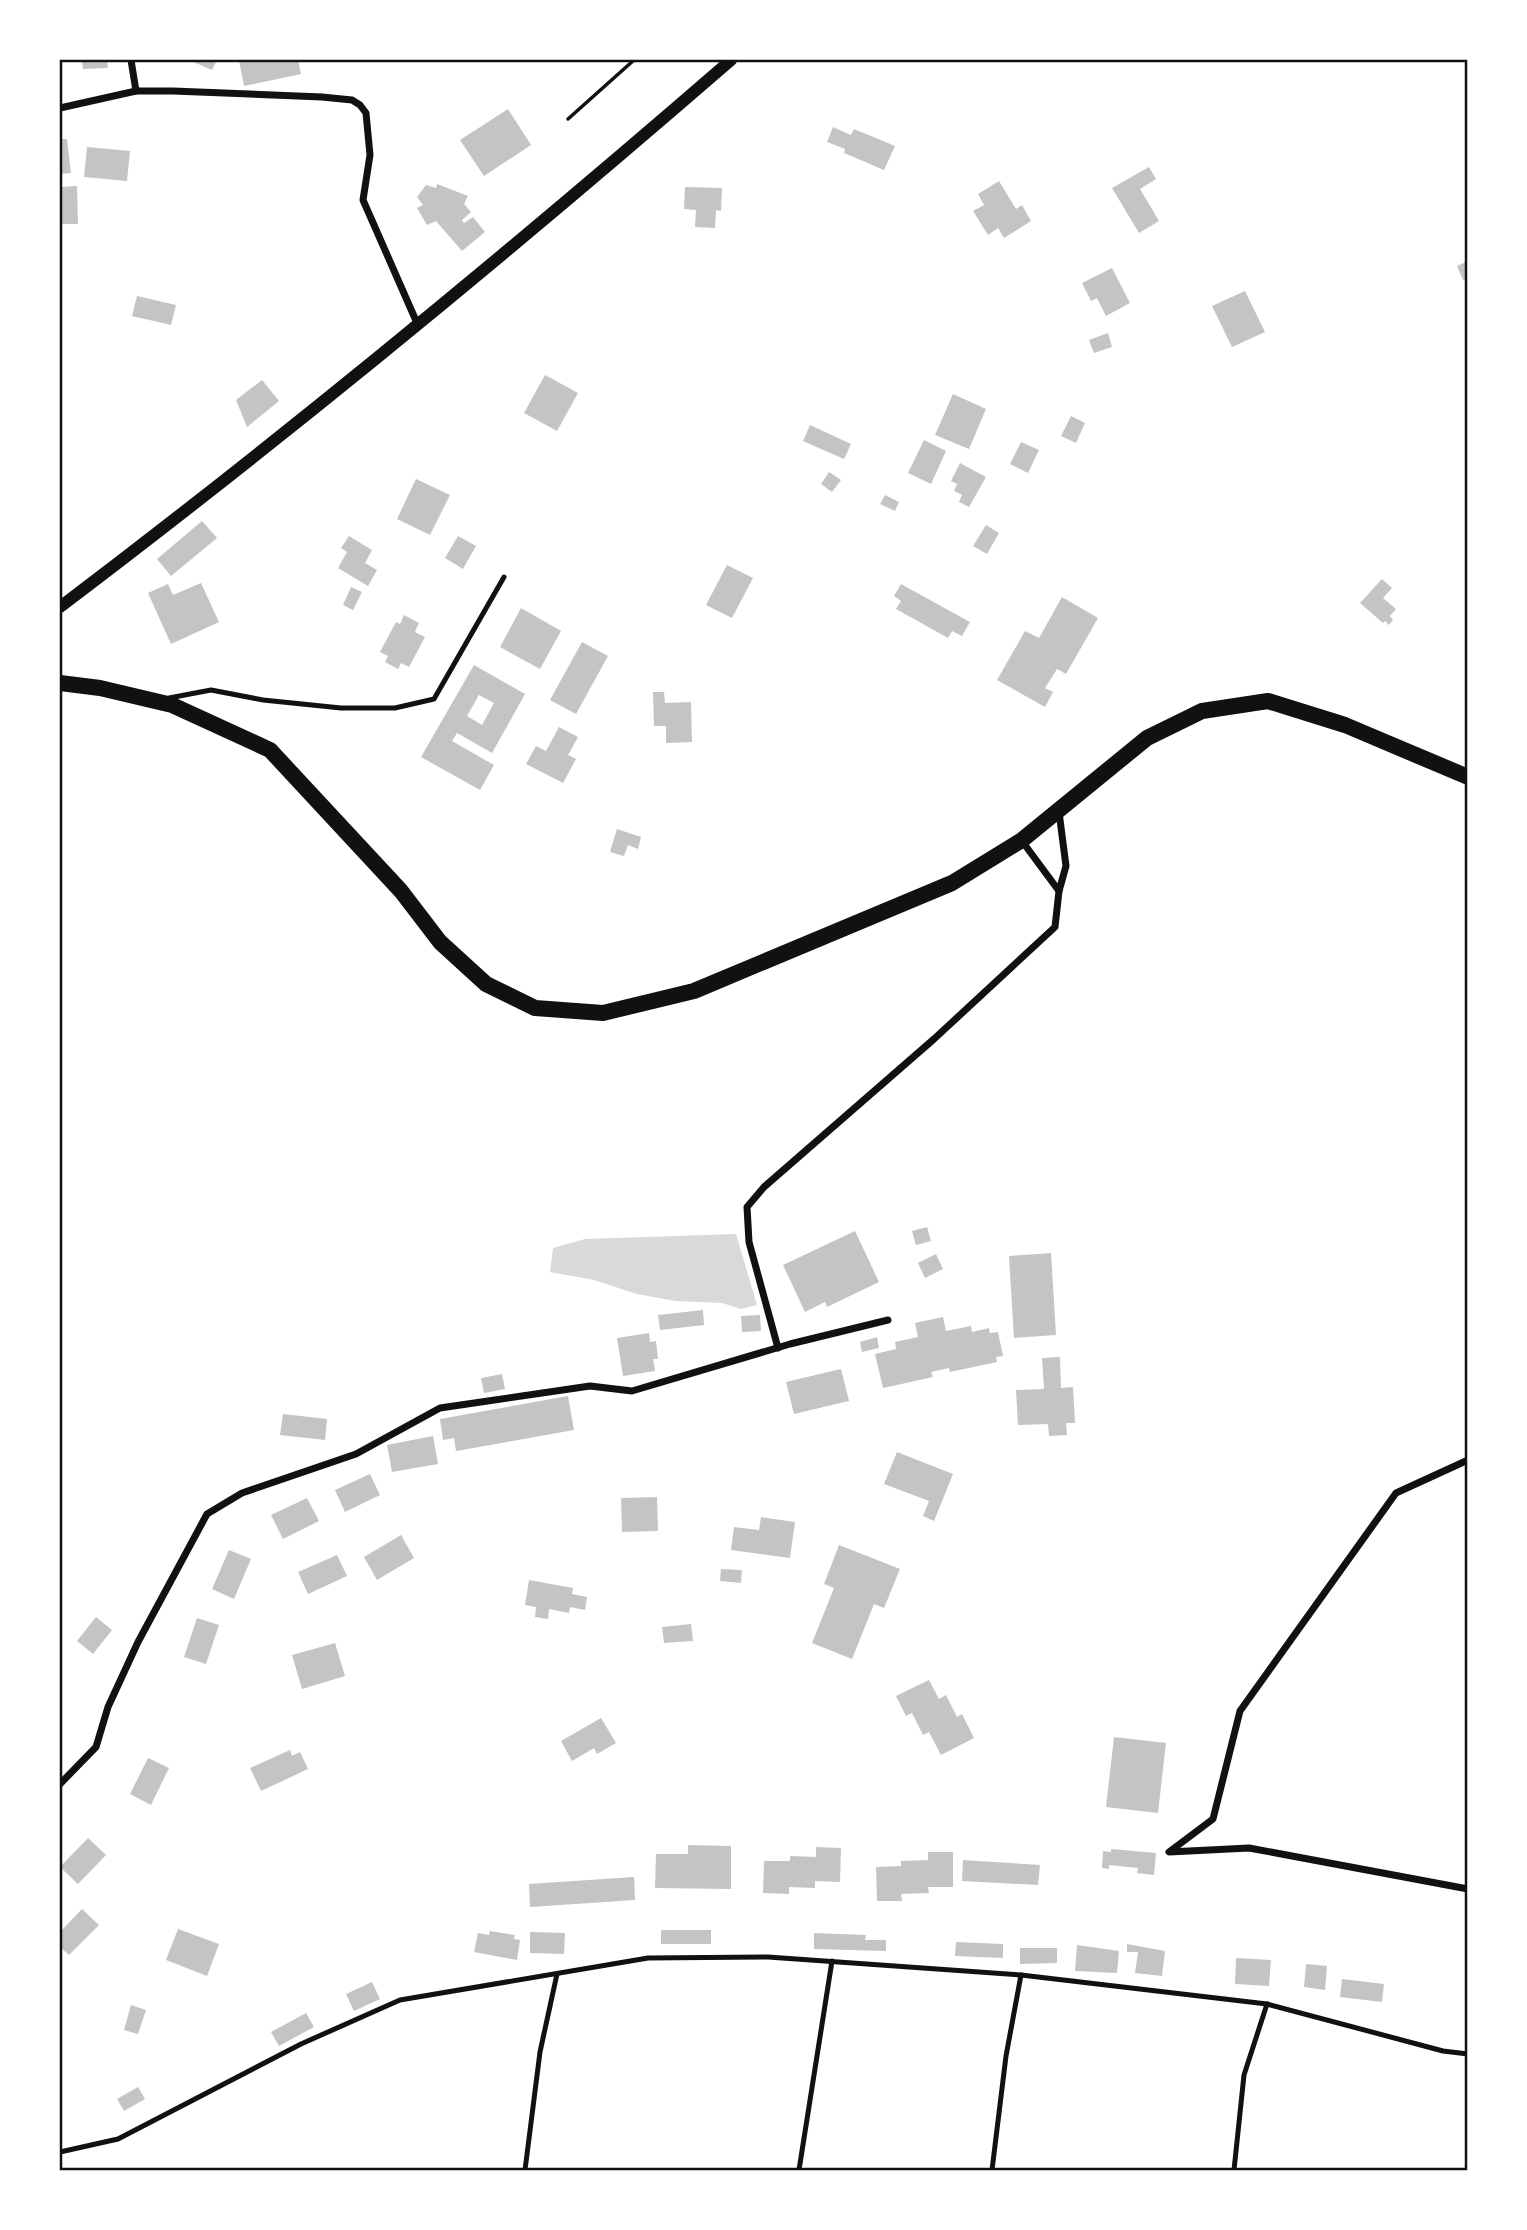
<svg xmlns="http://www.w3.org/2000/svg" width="1527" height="2230" viewBox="0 0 1527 2230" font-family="'Nunito Sans',sans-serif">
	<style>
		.water { fill: #d9d9d9 }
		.building { fill: #c4c4c4; fill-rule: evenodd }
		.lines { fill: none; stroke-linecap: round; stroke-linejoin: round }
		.path { stroke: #111; stroke-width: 3.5 }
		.service { stroke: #111; stroke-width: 5 }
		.minor { stroke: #111; stroke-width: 7 }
		.tertiary { stroke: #111; stroke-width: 12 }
		.primary { stroke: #111; stroke-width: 16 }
		.neatline { fill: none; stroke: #111; stroke-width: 2.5 }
	</style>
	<rect width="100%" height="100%" fill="#fff"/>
	<!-- water -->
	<polygon class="water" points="736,1234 757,1305 741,1309 722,1303 675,1301 637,1294 594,1280 550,1272 553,1248 585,1239"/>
	<!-- building -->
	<g class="building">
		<polygon points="82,60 107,60 108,68 83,69"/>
		<polygon points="189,60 217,60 212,70"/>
		<polygon points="239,60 298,60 301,74 244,86"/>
		<polygon points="508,109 531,145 484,176 460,140"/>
		<polygon points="833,127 851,135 854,129 895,146 884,170 844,153 845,149 827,142"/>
		<polygon points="60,139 67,139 71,173 60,174"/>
		<polygon points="87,147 130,151 127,181 84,177"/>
		<polygon points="1149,167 1156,179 1140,189 1159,221 1139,233 1112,188"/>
		<polygon points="999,181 1016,209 1022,205 1031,221 1004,238 998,228 988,235 973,211 984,205 978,194"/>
		<polygon points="437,184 468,196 464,204 471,212 462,220 464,223 473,217 485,232 462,251 436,221 427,225 417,208 423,205 417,197 426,185 436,188"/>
		<polygon points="77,186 78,224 60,224 60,187"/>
		<polygon points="685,187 722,188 721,211 716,210 715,228 695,227 696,210 684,209"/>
		<polygon points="1468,261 1468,278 1463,280 1457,266"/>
		<polygon points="1112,268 1130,303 1106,316 1097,298 1091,301 1082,283"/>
		<polygon points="1245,291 1265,332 1232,347 1212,306"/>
		<polygon points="137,296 176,305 171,325 132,316"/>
		<polygon points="1108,333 1112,347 1094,353 1089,340"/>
		<polygon points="545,375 578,393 557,431 524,413"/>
		<polygon points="262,380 279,401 247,427 236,400"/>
		<polygon points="953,394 986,409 969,449 935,435"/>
		<polygon points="1071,416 1085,423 1076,443 1061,436"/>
		<polygon points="810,425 851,444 844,459 803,441"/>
		<polygon points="924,440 946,451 931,484 908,473"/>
		<polygon points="1021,442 1039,450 1028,473 1010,464"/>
		<polygon points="960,463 986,477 969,507 959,502 962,495 954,491 957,484 951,481"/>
		<polygon points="829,472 841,480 832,492 821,484"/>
		<polygon points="416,479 450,495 430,535 397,519"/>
		<polygon points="885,495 899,502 895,511 880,504"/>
		<polygon points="202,521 217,538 171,576 157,559"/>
		<polygon points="986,525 999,533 987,554 973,546"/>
		<polygon points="349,536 372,550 365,563 377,570 368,586 338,568 347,552 341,548"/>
		<polygon points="458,536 476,546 463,569 445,558"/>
		<polygon points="727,565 753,578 732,618 706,605"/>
		<polygon points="1382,579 1392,588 1383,598 1396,609 1390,616 1393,620 1389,625 1385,621 1383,623 1360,603"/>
		<polygon points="201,583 219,622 171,644 148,593 168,584 173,595"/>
		<polygon points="901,584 970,622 962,636 952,631 948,638 896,609 901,601 894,596"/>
		<polygon points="351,587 362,592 353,610 343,605"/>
		<polygon points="1062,597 1098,618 1066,674 1057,669 1045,688 1053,692 1045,707 997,680 1025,631 1039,638"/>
		<polygon points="521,608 561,631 540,669 500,647"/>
		<polygon points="404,615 419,623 415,632 425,637 409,667 401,663 398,669 385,662 388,656 380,652 396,622 400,624"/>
		<polygon points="582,642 608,656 576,714 550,700"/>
		<path d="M 474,665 L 525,694 L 492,753 L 457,733 L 452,741 L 494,765 L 480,790 L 421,757 ZM 479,695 L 494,703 L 482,725 L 467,716 Z"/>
		<polygon points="653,692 664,692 665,703 691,702 692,742 666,743 666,726 654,726"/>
		<polygon points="559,727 578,737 568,755 576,759 563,783 526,764 536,746 546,751"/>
		<polygon points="617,829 641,837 638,849 628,845 624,856 610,852"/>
		<polygon points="927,1227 931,1241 916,1245 912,1231"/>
		<polygon points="855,1231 879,1282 827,1307 825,1302 805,1312 783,1265"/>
		<polygon points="1051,1253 1056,1335 1014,1338 1009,1256"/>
		<polygon points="936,1254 943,1269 925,1278 918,1263"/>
		<polygon points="703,1310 704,1325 660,1330 658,1315"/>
		<polygon points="760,1315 761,1331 742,1332 741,1316"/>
		<polygon points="943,1317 946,1331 971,1326 972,1332 989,1328 990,1333 998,1332 1003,1356 996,1357 997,1362 950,1372 949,1368 931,1372 933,1377 883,1388 875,1354 896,1349 895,1342 918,1337 915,1323"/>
		<polygon points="649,1333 650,1342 656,1341 658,1359 653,1359 655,1371 623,1376 617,1338"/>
		<polygon points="877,1337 879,1348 862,1352 860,1342"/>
		<polygon points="1060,1357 1061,1388 1073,1387 1075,1423 1066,1423 1067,1435 1049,1436 1048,1424 1018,1425 1016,1390 1044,1389 1042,1358"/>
		<polygon points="841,1369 849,1401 794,1414 786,1382"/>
		<polygon points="502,1374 505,1389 484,1393 481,1378"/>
		<polygon points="568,1396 574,1430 456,1451 454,1438 443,1440 440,1419"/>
		<polygon points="283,1414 327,1419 325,1440 280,1435"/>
		<polygon points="433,1436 438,1464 392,1472 387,1445"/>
		<polygon points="897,1452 953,1474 934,1521 923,1516 929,1501 884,1484"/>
		<polygon points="370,1474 380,1495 345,1512 335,1490"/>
		<polygon points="657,1497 658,1531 622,1532 621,1498"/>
		<polygon points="307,1498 319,1521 283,1539 271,1515"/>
		<polygon points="761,1517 795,1522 790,1558 731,1550 734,1527 759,1530"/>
		<polygon points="401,1535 414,1558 377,1580 364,1557"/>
		<polygon points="839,1545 900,1569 884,1608 874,1604 852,1659 812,1643 834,1588 824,1584"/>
		<polygon points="229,1550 251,1559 234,1599 212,1589"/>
		<polygon points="337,1555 347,1576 308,1594 298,1572"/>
		<polygon points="721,1569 742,1570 741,1583 720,1581"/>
		<polygon points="529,1580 573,1588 572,1594 587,1597 585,1610 570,1607 569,1613 549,1609 548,1619 535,1617 536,1607 525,1605"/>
		<polygon points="96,1617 112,1630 93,1654 77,1641"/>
		<polygon points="197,1618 219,1625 206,1664 184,1657"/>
		<polygon points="691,1624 693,1641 664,1643 662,1627"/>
		<polygon points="335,1643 345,1676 302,1689 292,1655"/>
		<polygon points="929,1680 939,1699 946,1695 957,1717 962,1714 974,1738 941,1755 929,1732 923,1735 912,1713 906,1716 896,1696"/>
		<polygon points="601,1718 616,1743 597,1754 594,1748 572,1761 561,1741"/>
		<polygon points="1114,1737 1166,1743 1158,1813 1106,1807"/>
		<polygon points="290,1750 292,1756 300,1752 308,1769 261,1791 250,1768"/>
		<polygon points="148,1758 169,1768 151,1805 130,1794"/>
		<polygon points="88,1838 106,1855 78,1884 60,1867"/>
		<polygon points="688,1845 731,1846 731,1889 655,1888 656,1854 688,1854"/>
		<polygon points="816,1847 841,1848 840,1882 815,1881 815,1888 789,1887 789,1894 763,1893 764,1861 790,1861 790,1856 816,1857"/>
		<polygon points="1111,1849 1156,1853 1154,1875 1137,1873 1138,1868 1109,1865 1109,1869 1102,1868 1103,1851 1111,1852"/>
		<polygon points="928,1852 953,1852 953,1887 928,1887 929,1893 901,1894 902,1901 877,1901 876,1867 901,1866 901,1861 928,1860"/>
		<polygon points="963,1860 1040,1865 1038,1885 962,1881"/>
		<polygon points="634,1877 635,1900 530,1907 529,1884"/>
		<polygon points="82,1909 99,1925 69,1955 60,1947 60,1932"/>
		<polygon points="178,1929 219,1944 207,1976 166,1960"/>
		<rect x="661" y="1930" width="50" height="14"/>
		<polygon points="490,1931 515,1935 514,1939 520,1940 517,1960 474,1952 478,1933 489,1935"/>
		<polygon points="530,1932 565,1933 564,1954 530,1953"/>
		<polygon points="814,1933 866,1935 865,1940 886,1940 886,1951 814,1949"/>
		<polygon points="956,1942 1003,1944 1003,1958 955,1956"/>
		<polygon points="1127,1944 1165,1951 1162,1976 1135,1973 1138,1952 1127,1952"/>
		<polygon points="1077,1945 1119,1951 1117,1973 1075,1971"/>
		<polygon points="1020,1948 1057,1948 1057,1963 1020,1964"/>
		<polygon points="1236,1958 1271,1960 1269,1986 1235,1984"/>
		<polygon points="1306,1964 1327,1966 1325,1990 1304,1987"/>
		<polygon points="1342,1979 1384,1984 1382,2002 1340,1997"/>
		<polygon points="372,1982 380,1999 354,2011 346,1994"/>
		<polygon points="131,2005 146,2010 138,2034 124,2030"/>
		<polygon points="306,2013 314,2027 279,2046 271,2032"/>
		<polygon points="138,2087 145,2099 124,2111 117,2099"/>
	</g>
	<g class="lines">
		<!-- path -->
		<polyline class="path" points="568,119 634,60"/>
		<!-- service -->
		<g class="service">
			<polyline points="169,698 211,690 263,700 341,708 395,708 434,699 504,577"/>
			<polyline points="60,2152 118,2139 301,2044 400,2000 648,1958 768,1957 1021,1975 1267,2004 1443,2051 1468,2054"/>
			<polyline points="525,2170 540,2052 557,1974"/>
			<polyline points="799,2170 832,1961"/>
			<polyline points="992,2170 1006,2056 1021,1975"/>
			<polyline points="1234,2170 1244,2075 1267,2004"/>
		</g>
		<!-- minor -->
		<g class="minor">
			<polyline points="131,60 136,91"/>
			<polyline points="60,108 136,91 173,91 322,97 352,100 360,105 366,113 370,155 363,200 417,323"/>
			<polyline points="1022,841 1059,891 1066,866 1059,812"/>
			<polyline points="778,1348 749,1242 747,1207 764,1187 934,1039 1055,927 1059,891"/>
			<polyline points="1468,1460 1396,1493 1240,1711 1213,1819 1169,1852 1249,1848 1468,1889"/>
			<polyline points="60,1784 96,1747 108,1707 138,1642 207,1514 242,1493 356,1454 440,1408 590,1386 632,1391 790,1344 888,1320"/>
		</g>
		<!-- tertiary -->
		<path class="tertiary" d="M 60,607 C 290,433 513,249 731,60"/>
		<!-- primary -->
		<polyline class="primary" points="60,683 100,688 172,705 270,750 401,891 440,942 486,984 535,1008 603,1013 694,991 952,883 1022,840 1147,738 1202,711 1268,701 1345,725 1468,777"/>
	</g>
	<!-- border -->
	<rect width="1527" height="2230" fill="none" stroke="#ffffff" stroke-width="122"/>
	<rect x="61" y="61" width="1405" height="2108" class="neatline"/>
</svg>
